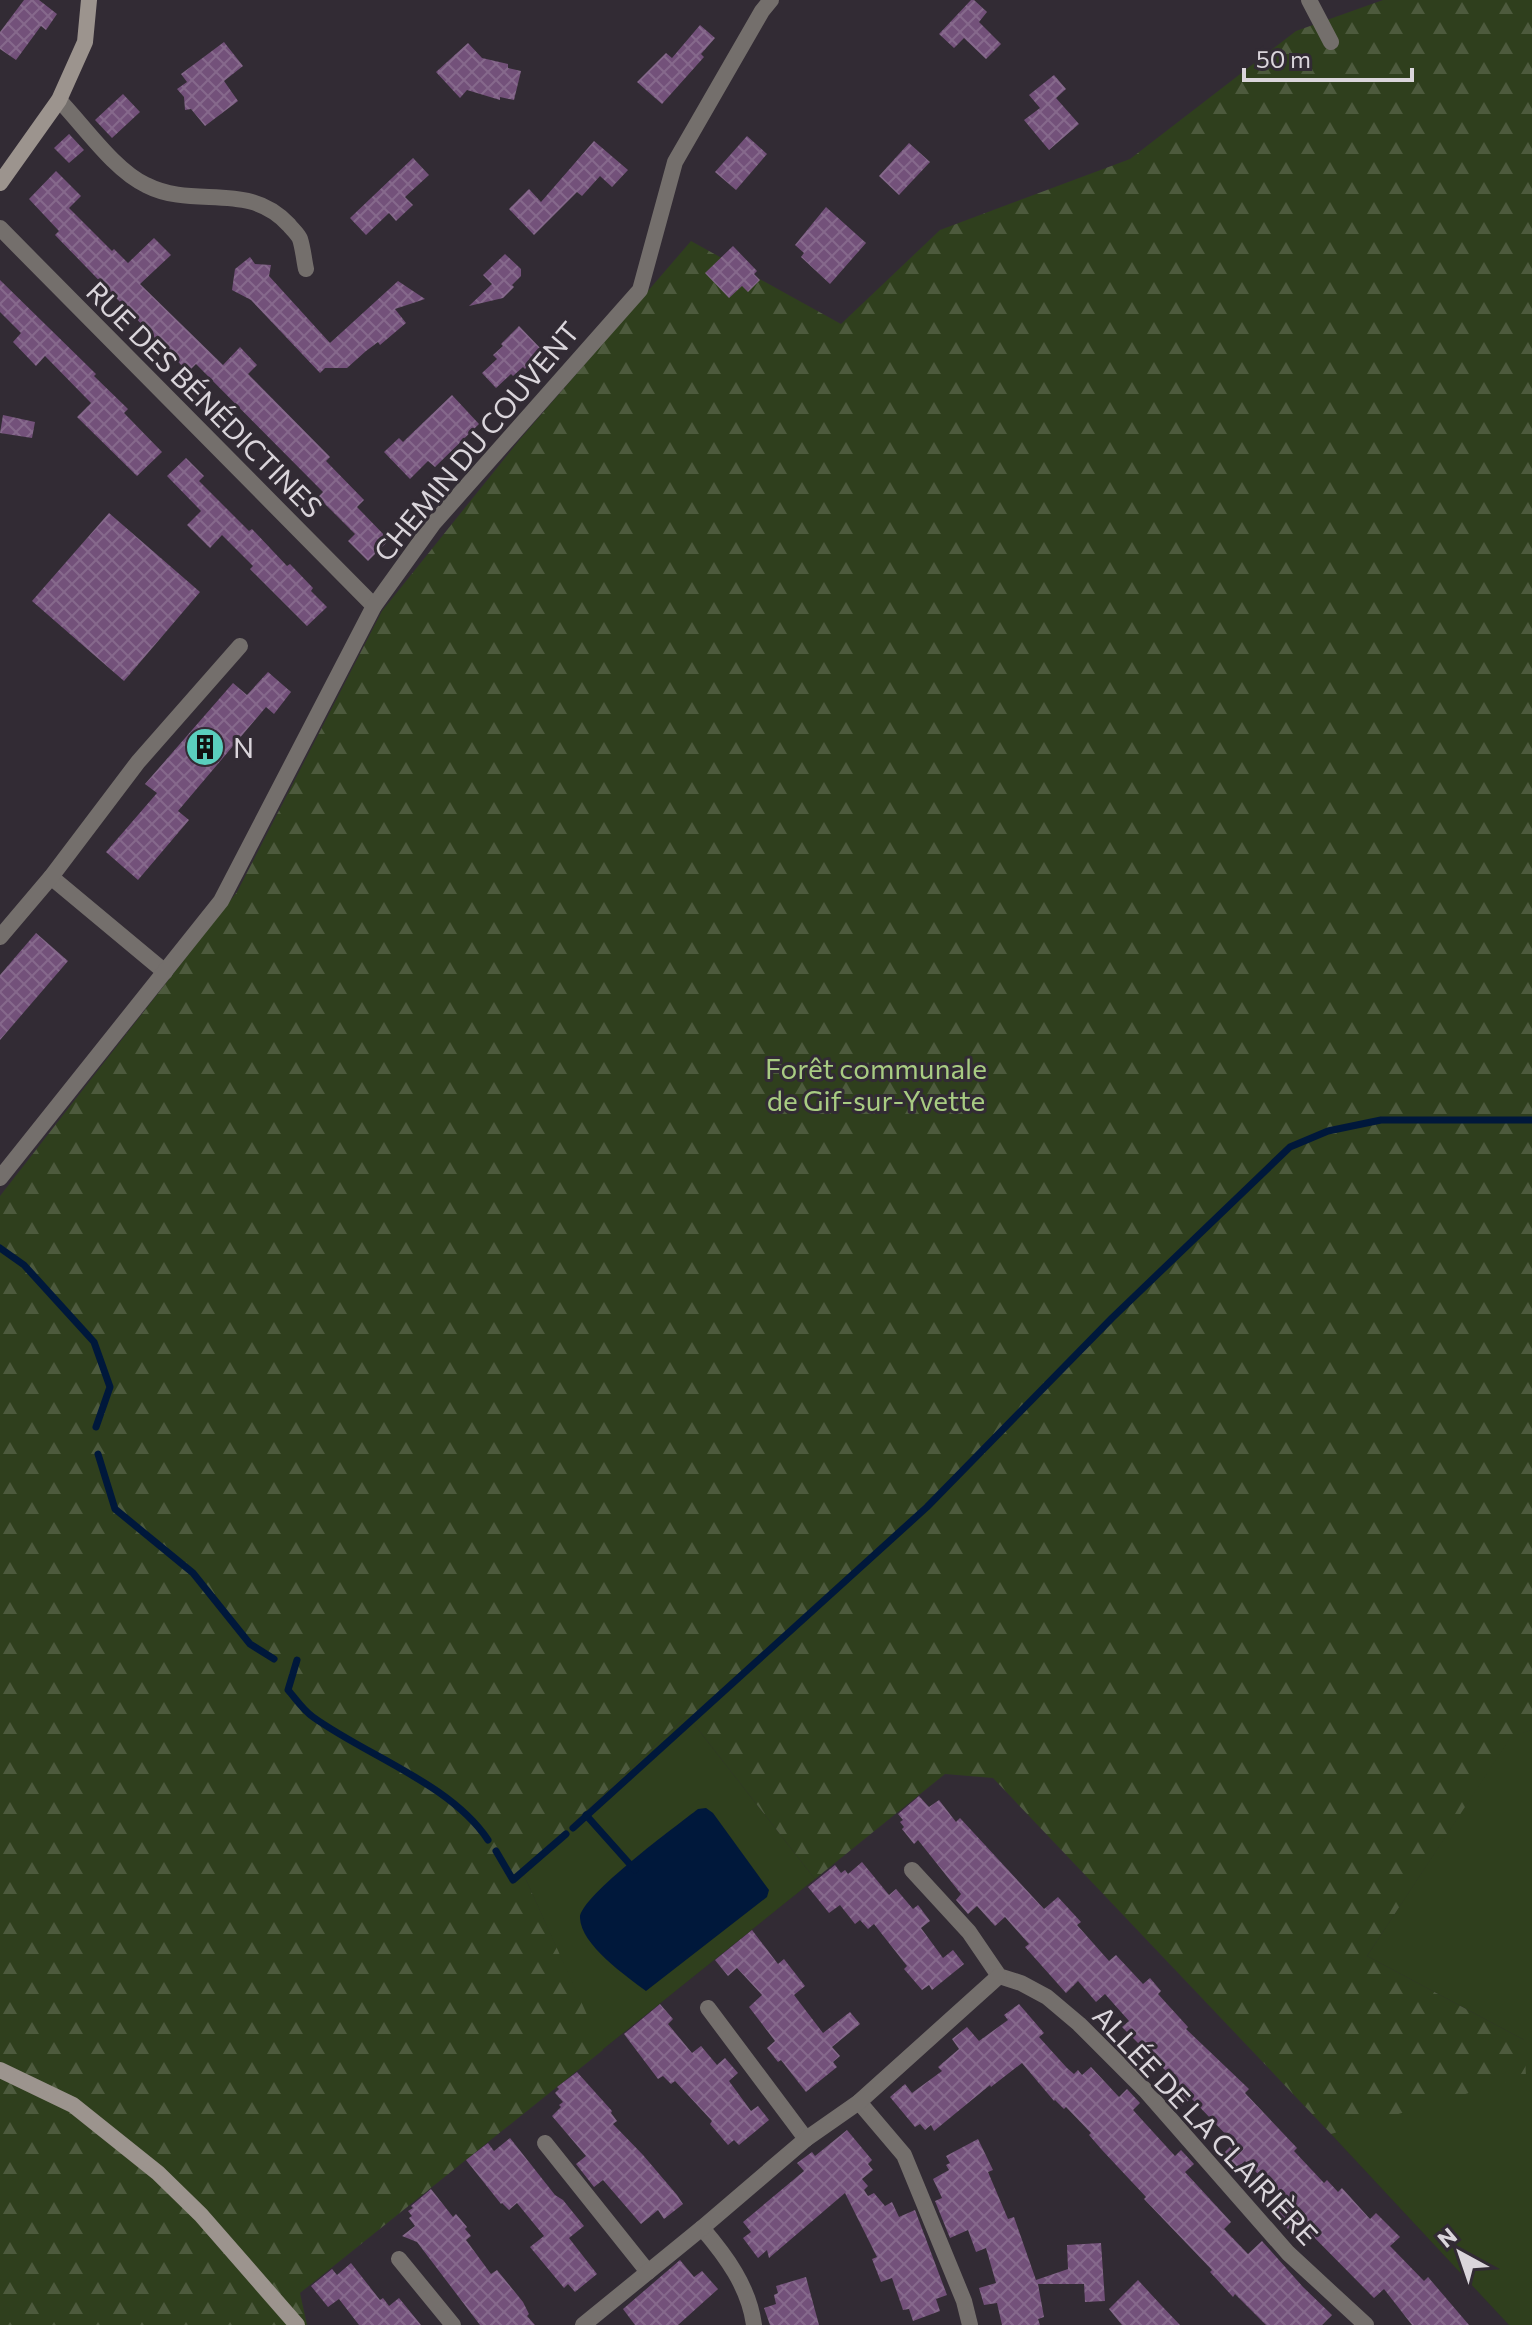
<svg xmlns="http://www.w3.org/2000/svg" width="1532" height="2325" viewBox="0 0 1532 2325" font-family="Commissioner,sans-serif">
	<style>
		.green { fill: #2f3f1d }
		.forest { fill: url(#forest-firs) }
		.water { fill: #00183b }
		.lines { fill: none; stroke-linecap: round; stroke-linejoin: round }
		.stream { stroke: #00183b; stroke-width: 7 }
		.building { fill: url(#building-cross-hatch) }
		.street { stroke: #746f6c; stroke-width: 16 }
		.secondary { stroke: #9c948e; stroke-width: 16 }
		.labels { text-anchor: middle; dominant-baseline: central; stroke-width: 6; stroke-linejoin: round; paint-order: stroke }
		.street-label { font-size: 28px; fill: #dad5db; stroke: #322b34 }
		.poi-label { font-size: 28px; fill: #dad5db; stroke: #322b34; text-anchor: start }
		.park-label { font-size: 28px; fill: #a8cc82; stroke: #322b34 }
	</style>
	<defs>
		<pattern id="forest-firs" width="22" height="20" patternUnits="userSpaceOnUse" patternTransform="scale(2)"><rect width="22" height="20" fill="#2f3f1d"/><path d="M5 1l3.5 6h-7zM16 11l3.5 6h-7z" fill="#4d5a3d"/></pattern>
		<pattern id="building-cross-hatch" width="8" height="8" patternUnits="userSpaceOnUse" patternTransform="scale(2)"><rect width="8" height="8" fill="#73517a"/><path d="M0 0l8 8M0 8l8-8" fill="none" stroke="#86698c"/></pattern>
	</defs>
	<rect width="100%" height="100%" fill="#322b34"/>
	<!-- green -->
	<g class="green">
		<polygon points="687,1715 815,1879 602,2050 522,1871"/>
		<polygon points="1532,1730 1532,2325 1509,2325 1331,2134 1379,2118 1524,2040 1367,1956 1511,1736"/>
	</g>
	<!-- forest -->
	<polygon class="forest" points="1383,0 1532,0 1532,1730 1511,1737 1367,1956 1524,2040 1526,2076 1331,2134 993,1778 945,1774 815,1879 687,1715 522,1871 603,2050 300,2293 307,2325 0,2325 0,1196 237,892 382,611 521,438 691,241 841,324 940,230 1130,159 1296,31"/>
	<!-- water -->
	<path class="water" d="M 706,1808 L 713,1813 L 769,1890 L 767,1897 L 646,1991 C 626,1976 581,1945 580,1918 C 579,1897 679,1824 698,1809 Z"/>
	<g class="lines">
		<!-- stream -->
		<g class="stream">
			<polyline points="0,1248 24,1265 94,1342 110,1387 96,1427"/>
			<polyline points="98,1454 115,1509 193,1573 250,1644 274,1659"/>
			<path d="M 297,1660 L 288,1690 C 296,1699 303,1710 313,1717 C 367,1756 451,1784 488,1840"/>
			<polyline points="586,1815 635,1870"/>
			<polyline points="573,1828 927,1507 1112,1318 1290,1147 1328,1131 1381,1120 1532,1120"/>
			<polyline points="496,1851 513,1880 566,1834"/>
		</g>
	</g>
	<!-- building -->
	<g class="building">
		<polygon points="24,0 39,0 57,14 46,30 41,26 16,60 0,49 0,32"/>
		<polygon points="971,0 974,0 987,12 979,22 1001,44 986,59 964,38 954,48 939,34"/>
		<polygon points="700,25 715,38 701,54 704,57 662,104 637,82 666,53 672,58"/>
		<polygon points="224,42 243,66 224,81 238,101 205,126 191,109 185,110 184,97 177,89 187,82 181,74"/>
		<polygon points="468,43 482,58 508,64 508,68 521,71 514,100 500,97 500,100 467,90 460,98 436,72"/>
		<polygon points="1054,75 1066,89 1056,98 1079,124 1049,150 1024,120 1040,108 1029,95"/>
		<polygon points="123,94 140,112 112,138 95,120"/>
		<polygon points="69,134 84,150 69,163 54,148"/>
		<polygon points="747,136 767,154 736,190 715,172"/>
		<polygon points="594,141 628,170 612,187 600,176 582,196 577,192 534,235 509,209 529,189 541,202"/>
		<polygon points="909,143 930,162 899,195 879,176"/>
		<polygon points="413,158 429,175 405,197 413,205 396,221 389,213 366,235 350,218"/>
		<polygon points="56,171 81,196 69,208 112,251 114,249 128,263 154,238 171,255 140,284 223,365 240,347 257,365 248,374 330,457 326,461 364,500 357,507 389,540 368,561 348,541 355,534 318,497 323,492 196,364 188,372 55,235 59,231 29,199"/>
		<polygon points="826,207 866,243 830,284 801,257 804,253 795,245"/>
		<polygon points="733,246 757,271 754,274 760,280 748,292 742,286 729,298 705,273"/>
		<polygon points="505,254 521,269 521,276 512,285 514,287 503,298 469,306 492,284 483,275"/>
		<polygon points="250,257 255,264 271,265 269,276 330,343 398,281 425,299 395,309 406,323 380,345 378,342 366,351 347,368 325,368 320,373 251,300 232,290 235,269"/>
		<polygon points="0,280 96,374 94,376 128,409 124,413 162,452 137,476 77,417 91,403 45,356 36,366 13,342 21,333 0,312"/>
		<polygon points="519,326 543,351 525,369 523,367 513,376 511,374 496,388 482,373 497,359 493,355 503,346 501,344"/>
		<polygon points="452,395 479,424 435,467 428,461 410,479 384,452 399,438 403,442"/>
		<polygon points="3,415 35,422 32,438 0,433"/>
		<polygon points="186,458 204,476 199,481 249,531 252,529 287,566 290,564 313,588 311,591 327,607 307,626 250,569 253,566 222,535 210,548 187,525 201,511 167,476"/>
		<polygon points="109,513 200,592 124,681 32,601"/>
		<polygon points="268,672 291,692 274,714 266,707 178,811 189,820 138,880 106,852 157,793 145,784 233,683 247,695"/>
		<polygon points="36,933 68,961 0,1040 0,975"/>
		<polygon points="919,1796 929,1807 939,1800 956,1822 960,1818 1044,1909 1058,1897 1081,1922 1077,1925 1109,1961 1116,1955 1143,1984 1150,1978 1161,1991 1158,1994 1188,2027 1186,2029 1249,2089 1245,2093 1297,2148 1294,2151 1324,2183 1327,2180 1338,2192 1342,2188 1370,2219 1376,2213 1400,2237 1390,2246 1424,2281 1428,2277 1469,2325 1412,2325 1384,2289 1374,2298 1297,2220 1288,2229 1275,2215 1287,2203 1245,2161 1236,2169 1223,2154 1234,2143 1191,2098 1182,2106 1168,2092 1178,2083 1122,2027 1129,2021 1105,1994 1096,2002 1078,1981 1066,1993 1025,1947 1029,1944 1005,1917 995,1926 977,1906 968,1914 956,1900 961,1894 918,1840 914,1844 902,1829 904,1827 900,1822 903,1820 898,1814"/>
		<polygon points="862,1862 889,1895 896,1889 913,1909 918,1905 930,1921 921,1928 943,1958 953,1950 964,1964 932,1990 929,1985 922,1990 904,1969 907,1966 874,1924 868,1929 860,1920 855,1924 840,1905 829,1913 808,1887 835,1865 841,1873 845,1870 848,1874"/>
		<polygon points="752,1930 778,1964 784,1959 805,1986 794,1995 823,2033 850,2012 860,2024 832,2047 840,2056 833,2062 837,2067 806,2092 781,2060 778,2062 767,2048 775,2041 749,2007 762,1995 737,1968 728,1976 715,1960"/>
		<polygon points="660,2004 673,2019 668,2024 692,2053 701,2046 717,2065 725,2058 738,2073 729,2081 751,2111 758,2106 769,2120 739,2145 734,2140 728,2145 710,2124 712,2121 675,2081 671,2084 663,2076 658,2079 624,2034"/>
		<polygon points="1019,2004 1044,2033 1039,2037 1067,2068 1074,2074 1078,2070 1082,2075 1091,2067 1119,2097 1127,2089 1140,2103 1133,2110 1175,2156 1181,2150 1194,2164 1185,2172 1231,2222 1224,2229 1248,2254 1262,2241 1303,2287 1332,2315 1322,2325 1266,2325 1235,2294 1233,2297 1210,2272 1212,2270 1144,2199 1146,2197 1102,2150 1089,2135 1091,2133 1066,2107 1064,2109 1055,2100 1054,2101 1022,2063 991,2087 990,2085 934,2131 931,2125 925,2130 920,2124 915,2127 890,2097 905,2084 912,2093 942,2071 938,2067 959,2049 952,2039 967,2027 979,2041 1008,2020 1004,2015"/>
		<polygon points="577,2072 612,2111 611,2113 617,2121 613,2124 643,2155 677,2195 683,2204 664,2219 658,2210 641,2224 603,2180 594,2187 576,2164 586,2156 552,2116 561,2107 559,2105 563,2102 555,2093 559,2089 557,2087"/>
		<polygon points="847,2130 872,2160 868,2164 873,2170 862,2179 868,2186 864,2190 868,2196 874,2193 885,2206 892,2202 899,2217 915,2210 947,2295 936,2299 940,2311 913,2321 909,2309 903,2310 892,2278 881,2282 872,2259 877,2257 845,2193 769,2258 767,2250 758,2258 743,2238 751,2232 743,2222 804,2171 797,2163 812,2152 815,2156"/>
		<polygon points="510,2138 555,2195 563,2200 584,2226 569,2238 597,2274 575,2292 568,2284 564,2288 530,2247 544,2236 517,2203 509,2210 502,2203 501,2204 466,2160 488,2143 494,2151"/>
		<polygon points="978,2139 993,2170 988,2172 1008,2219 1014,2217 1036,2280 1068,2269 1067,2245 1101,2243 1105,2301 1085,2302 1084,2284 1038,2284 1044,2317 1038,2319 1040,2325 1002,2325 997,2303 984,2305 979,2288 996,2283 986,2248 976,2252 968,2230 950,2238 935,2201 942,2198 933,2179 949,2170 946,2165 950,2163 946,2156"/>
		<polygon points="431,2189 453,2217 456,2214 467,2227 465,2229 471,2236 466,2240 491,2274 497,2270 523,2302 529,2314 527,2316 535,2325 480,2325 417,2242 402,2236 415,2226 409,2218 412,2216 408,2211 413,2208 411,2206"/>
		<polygon points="680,2260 694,2277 702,2271 718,2289 678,2325 635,2325 623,2309"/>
		<polygon points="351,2263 380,2300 383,2298 389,2306 399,2298 421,2325 359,2325 339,2299 328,2307 311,2286 332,2269 337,2275"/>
		<polygon points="806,2277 819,2325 770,2325 764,2308 776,2304 774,2295 778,2293 776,2286"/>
		<polygon points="1138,2280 1160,2304 1180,2325 1122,2325 1109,2309"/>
	</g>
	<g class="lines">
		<!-- street -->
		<g class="street">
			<polyline points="1309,0 1331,42"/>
			<path d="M 59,100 C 84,126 114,170 146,185 C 195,210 248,180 289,225 C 292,229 298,234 300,239 C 303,248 304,260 306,269"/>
			<polyline points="0,228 374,606"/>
			<polyline points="51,877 165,972"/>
			<polyline points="0,937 51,877 138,762 240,646"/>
			<polyline points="0,1178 221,901 374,606 433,524 640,290 675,162 762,11 771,0"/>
			<polyline points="912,1870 969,1932 999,1976 1021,1983 1047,1997 1079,2024 1145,2090 1288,2253 1366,2325"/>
			<polyline points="708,2008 806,2139"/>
			<polyline points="859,2102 904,2155 964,2301 970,2325"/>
			<polyline points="545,2143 648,2272"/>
			<path d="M 702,2228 C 726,2256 749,2287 754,2325"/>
			<polyline points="399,2259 453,2325"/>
			<polyline points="583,2325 702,2228 806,2139 859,2102 999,1976"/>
		</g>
		<!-- secondary -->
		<g class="secondary">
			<polyline points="0,183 59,100 85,42 89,0"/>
			<polyline points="0,2070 73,2105 158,2173 201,2215 297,2325"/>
		</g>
	</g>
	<!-- icons -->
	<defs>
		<symbol id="building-disc" viewBox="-11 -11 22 22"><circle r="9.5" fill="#5acebd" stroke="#322b34"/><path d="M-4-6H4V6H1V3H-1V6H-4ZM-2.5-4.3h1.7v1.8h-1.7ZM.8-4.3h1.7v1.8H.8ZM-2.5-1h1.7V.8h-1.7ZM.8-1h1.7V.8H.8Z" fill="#111"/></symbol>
	</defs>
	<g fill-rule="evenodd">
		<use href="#building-disc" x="183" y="725" width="44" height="44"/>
	</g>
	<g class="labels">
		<!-- street labels -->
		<g class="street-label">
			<text transform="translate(205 399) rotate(45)">RUE DES BÉNÉDICTINES</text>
			<text transform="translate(476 441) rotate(-50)">CHEMIN DU COUVENT</text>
			<text transform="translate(1206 2125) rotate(47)">ALLÉE DE LA CLAIRIÈRE</text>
		</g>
		<!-- poi labels -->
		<g class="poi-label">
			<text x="233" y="747">N</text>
		</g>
		<!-- park labels -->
		<g class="park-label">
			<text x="876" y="1068">Forêt communale<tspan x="876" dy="32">de Gif-sur-Yvette</tspan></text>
		</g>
	</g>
	<!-- north arrow -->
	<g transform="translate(1460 2253) rotate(320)" stroke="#322b34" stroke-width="6" paint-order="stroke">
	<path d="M0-6L14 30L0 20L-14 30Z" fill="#dad5db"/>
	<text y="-12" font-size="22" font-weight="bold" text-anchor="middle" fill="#dad5db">N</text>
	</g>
	<!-- scale -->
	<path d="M1244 68v12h168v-12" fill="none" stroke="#dad5db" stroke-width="4"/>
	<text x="1256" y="68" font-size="24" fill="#dad5db" stroke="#322b34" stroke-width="6" paint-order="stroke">50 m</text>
</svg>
